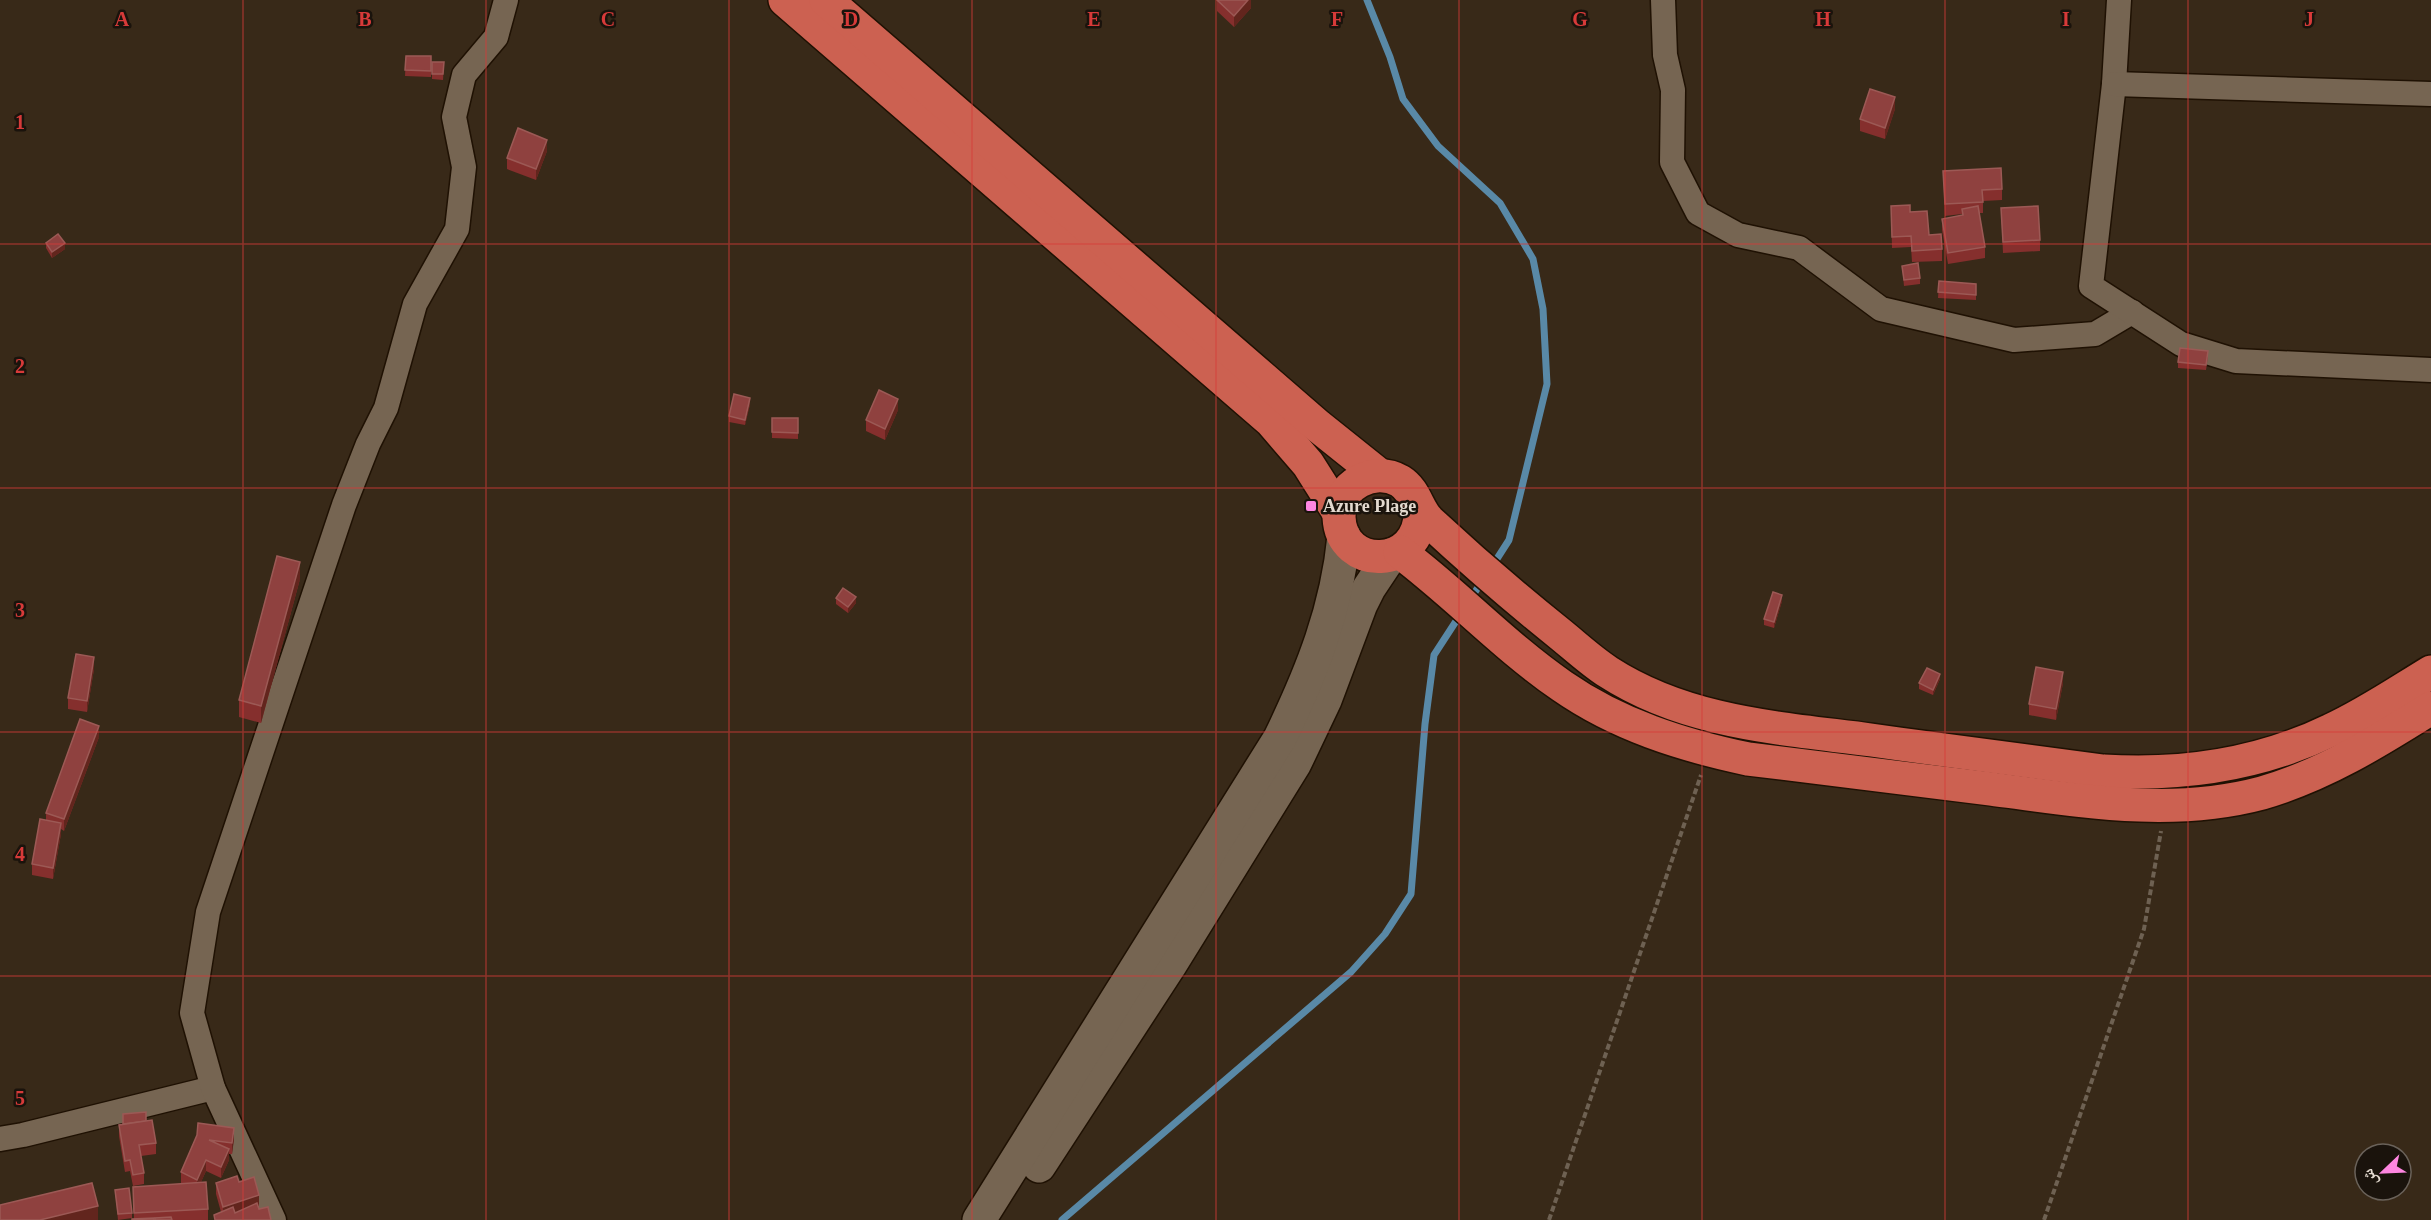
<svg xmlns="http://www.w3.org/2000/svg" width="2431" height="1220" viewBox="0 0 2431 1220" font-family="'Times New Roman','Noto Naskh Arabic',serif">
	<style>
		.lines { fill: none; stroke-linecap: round; stroke-linejoin: round }
		.stream { stroke: #5989a7; stroke-width: 7 }
		.minor-casing { stroke: #1f1103; stroke-width: 27 }
		.secondary-casing { stroke: #1f1103; stroke-width: 36 }
		.trunk-casing { stroke: #1f1103; stroke-width: 36 }
		.path { stroke: #6e6152; stroke-width: 4; stroke-dasharray: 6 3; stroke-linecap: butt }
		.minor { stroke: #766552; stroke-width: 24 }
		.secondary { stroke: #766552; stroke-width: 33 }
		.trunk { stroke: #cc6151; stroke-width: 33 }
		.wall { fill: #852f2d }
		.shaded-wall { fill: #62251d }
		.building { fill: #8f413f; stroke: #9c5955; stroke-width: 1.5 }
		.grid { fill: none; stroke: #d73a39; stroke-width: 1.5; stroke-opacity: 0.55 }
		.poi-dot { fill: #fe86e1; stroke: #1a130c; stroke-width: 2 }
		.labels { text-anchor: middle; dominant-baseline: central; stroke-width: 5; stroke-linejoin: round; paint-order: stroke }
		.poi-label { font-size: 18px; font-weight: bold; fill: #e3d9cf; stroke: #1a130c; text-anchor: start }
		.grid-label { font-size: 20px; text-anchor: middle; font-weight: bold; fill: #d73a39; stroke: #1a130c; stroke-width: 5; stroke-linejoin: round; paint-order: stroke }
	</style>
	<rect width="100%" height="100%" fill="#382918"/>
	<g class="lines">
		<!-- stream -->
		<g class="stream">
			<polyline points="1367,0 1390,57 1403,99 1438,146 1500,203 1533,259 1543,309 1547,384 1509,540 1493,565"/>
			<polyline points="1469,601 1483,580"/>
			<polyline points="1062,1220 1351,972 1385,934 1411,894 1425,724 1434,655 1460,615"/>
		</g>
		<defs>
			<g id="minor">
				<polyline points="1663,0 1665,55 1673,90 1672,162 1698,213 1738,235 1799,248 1881,309 2014,340 2095,334 2132,312"/>
				<polyline points="2119,0 2114,84 2091,286 2181,344 2236,361 2431,370"/>
				<polyline points="2114,84 2431,94"/>
				<polyline points="0,1139 23,1135 213,1088"/>
				<polyline points="274,1220 213,1088 192,1013 208,912 344,505 368,444 386,408 415,304 457,229 464,167 454,117 464,75 496,37 506,0"/>
			</g>
			<g id="secondary">
				<polyline points="1039,1166 1170,965 1295,763 1325,700 1361,604 1369,588 1391,555"/>
				<path d="M 979,1220 L 1280,738 C 1312,672 1337,609 1344,536"/>
			</g>
			<g id="trunk">
				<polyline points="785,0 1271,421 1308,464 1339,513"/>
				<polyline points="826,0 1318,426 1378,474"/>
				<path d="M 1420,512 C 1421,569 1341,572 1339,517 C 1337,485 1374,466 1400,481 C 1416,491 1417,509 1429,521 C 1471,560 1515,598 1560,634 C 1576,647 1591,661 1608,672 C 1687,723 1780,728 1871,740 C 1948,751 2025,761 2103,771 C 2183,776 2259,765 2331,730 C 2366,714 2398,692 2431,672"/>
				<path d="M 1400,552 C 1456,594 1504,646 1562,686 C 1618,725 1682,745 1748,759 C 1829,769 1910,779 1991,789 C 2082,801 2172,817 2262,793 C 2324,775 2377,742 2431,708"/>
			</g>
		</defs>
		<!-- minor casing -->
		<use href="#minor" class="minor-casing"/>
		<!-- secondary casing -->
		<use href="#secondary" class="secondary-casing"/>
		<!-- trunk casing -->
		<use href="#trunk" class="trunk-casing"/>
		<!-- path -->
		<g class="path">
			<polyline points="1549,1220 1701,775"/>
			<polyline points="2044,1220 2144,929 2161,831"/>
		</g>
		<!-- minor -->
		<use href="#minor" class="minor"/>
		<!-- secondary -->
		<use href="#secondary" class="secondary"/>
		<!-- trunk -->
		<use href="#trunk" class="trunk"/>
	</g>
	<!-- wall -->
	<g class="wall">
		<polygon points="1217,0 1251,0 1251,8 1234,27 1217,11"/>
		<polygon points="406,56 431,56 431,77 405,76"/>
		<polygon points="432,62 444,62 443,80 432,79"/>
		<polygon points="1895,109 1885,139 1860,131 1860,119"/>
		<polygon points="547,151 536,180 507,169 507,158"/>
		<polygon points="1943,171 2002,189 2002,200 1983,201 1983,213 1979,213 1985,247 1985,258 1948,264 1942,230 1942,219 1962,216 1962,214 1945,216"/>
		<polygon points="1891,206 1910,212 1942,249 1942,261 1912,262 1911,247 1892,248"/>
		<polygon points="2001,208 2040,240 2040,251 2003,253"/>
		<polygon points="46,243 65,249 52,258 46,248"/>
		<polygon points="1902,266 1920,278 1920,284 1904,286"/>
		<polygon points="1939,281 1976,284 1976,300 1938,298"/>
		<polygon points="2208,356 2206,370 2178,368 2178,362"/>
		<polygon points="750,404 745,425 729,422 729,416"/>
		<polygon points="898,410 885,440 866,431 866,420"/>
		<polygon points="772,418 798,418 798,439 772,438"/>
		<polygon points="300,579 261,723 239,717 239,700"/>
		<polygon points="836,598 856,603 848,613 836,604"/>
		<polygon points="1782,601 1774,628 1764,625 1764,619"/>
		<polygon points="94,669 87,712 68,709 68,698"/>
		<polygon points="1940,679 1933,695 1919,689 1919,683"/>
		<polygon points="2063,683 2056,720 2029,715 2029,704"/>
		<polygon points="99,737 64,831 61,829 61,834 53,879 32,875 32,864 46,821 46,813"/>
		<polygon points="146,1121 156,1143 156,1154 141,1156 144,1173 144,1184 133,1186 130,1171 125,1172 119,1136 119,1125"/>
		<polygon points="197,1135 234,1139 232,1154 229,1154 229,1160 221,1178 206,1171 201,1182 208,1209 208,1220 132,1220 134,1219 133,1187 181,1184 181,1172"/>
		<polygon points="239,1182 259,1206 258,1206 259,1209 221,1212 216,1194 216,1183"/>
		<polygon points="115,1190 132,1213 132,1218 118,1220"/>
	</g>
	<!-- shaded-wall -->
	<g class="shaded-wall">
		<polygon points="1248,0 1251,0 1251,8 1234,27 1234,16"/>
		<polygon points="1895,97 1895,109 1885,139 1885,128"/>
		<polygon points="547,140 547,151 536,180 536,169"/>
		<polygon points="65,243 65,249 52,258 52,252"/>
		<polygon points="750,398 750,404 745,425 745,420"/>
		<polygon points="898,399 898,410 885,440 885,429"/>
		<polygon points="300,562 300,579 261,723 261,706"/>
		<polygon points="1782,595 1782,601 1774,628 1774,622"/>
		<polygon points="856,597 856,603 848,613 848,607"/>
		<polygon points="94,657 94,669 87,712 87,701"/>
		<polygon points="2063,672 2063,683 2056,720 2056,709"/>
		<polygon points="1940,674 1940,679 1933,695 1933,690"/>
		<polygon points="99,726 99,737 64,831 64,819"/>
		<polygon points="61,823 61,834 53,879 53,868"/>
		<polygon points="234,1128 234,1139 232,1154 232,1143"/>
		<polygon points="229,1149 229,1160 221,1178 221,1167"/>
		<polygon points="206,1160 206,1171 197,1191 197,1180"/>
		<polygon points="259,1195 259,1206 223,1218 223,1207"/>
		<polygon points="98,1206 98,1220 40,1220"/>
	</g>
	<!-- building -->
	<g class="building">
		<polygon points="1217,0 1248,0 1234,16"/>
		<polygon points="406,56 431,56 431,71 405,70"/>
		<polygon points="432,62 444,62 443,74 432,74"/>
		<polygon points="1870,89 1895,97 1885,128 1860,119"/>
		<polygon points="518,128 547,140 536,169 507,158"/>
		<polygon points="2001,168 2002,189 1982,190 1983,202 1945,204 1943,171"/>
		<polygon points="1910,205 1910,212 1927,211 1929,235 1941,234 1942,249 1912,251 1911,236 1892,237 1891,206"/>
		<polygon points="1978,206 1985,247 1948,253 1942,219 1963,215 1962,209"/>
		<polygon points="2038,206 2040,240 2003,242 2001,208"/>
		<polygon points="58,234 65,243 52,252 46,243"/>
		<polygon points="1918,263 1920,278 1904,280 1902,266"/>
		<polygon points="1939,281 1976,284 1976,295 1938,292"/>
		<polygon points="2180,348 2208,351 2206,365 2178,362"/>
		<polygon points="879,390 898,399 885,429 866,420"/>
		<polygon points="734,394 750,398 745,420 729,416"/>
		<polygon points="772,418 798,418 798,433 772,432"/>
		<polygon points="277,556 300,562 261,706 239,700"/>
		<polygon points="843,588 856,597 848,607 836,598"/>
		<polygon points="1773,592 1782,595 1774,622 1764,619"/>
		<polygon points="76,654 94,657 87,701 68,698"/>
		<polygon points="2036,667 2063,672 2056,709 2029,704"/>
		<polygon points="1927,668 1940,674 1933,690 1919,683"/>
		<polygon points="80,719 99,726 64,819 46,813"/>
		<polygon points="40,819 61,823 53,868 32,864"/>
		<polygon points="146,1112 146,1121 123,1124 123,1114"/>
		<polygon points="152,1120 156,1143 139,1145 144,1173 133,1175 130,1160 125,1161 119,1125"/>
		<polygon points="198,1123 234,1128 232,1143 209,1140 229,1149 221,1167 206,1160 197,1180 181,1172 197,1135"/>
		<polygon points="237,1176 239,1182 254,1177 259,1195 223,1207 216,1183"/>
		<polygon points="206,1182 208,1209 134,1213 133,1187"/>
		<polygon points="92,1183 98,1206 40,1220 0,1220 0,1205"/>
		<polygon points="129,1188 132,1213 118,1214 115,1190"/>
		<polygon points="257,1203 259,1209 268,1207 271,1220 215,1220 214,1215 233,1207 235,1213"/>
		<polygon points="171,1217 172,1220 155,1220 155,1218"/>
		<polygon points="154,1218 154,1220 132,1220 132,1219"/>
	</g>
	<!-- grid -->
	<path class="grid" d="M 243,0 L 243,1220M 486,0 L 486,1220M 729,0 L 729,1220M 972,0 L 972,1220M 1216,0 L 1216,1220M 1459,0 L 1459,1220M 1702,0 L 1702,1220M 1945,0 L 1945,1220M 2188,0 L 2188,1220M 0,244 L 2431,244M 0,488 L 2431,488M 0,732 L 2431,732M 0,976 L 2431,976"/>
	<!-- markers -->
	<rect class="poi-dot" x="1305" y="500" width="12" height="12" rx="3"/>
	<g class="labels">
		<!-- poi labels -->
		<g class="poi-label">
			<text x="1323" y="506">Azure Plage</text>
		</g>
	</g>
	<g class="grid-label">
		<text x="122" y="26">A</text>
		<text x="365" y="26">B</text>
		<text x="608" y="26">C</text>
		<text x="851" y="26">D</text>
		<text x="1094" y="26">E</text>
		<text x="1337" y="26">F</text>
		<text x="1580" y="26">G</text>
		<text x="1823" y="26">H</text>
		<text x="2066" y="26">I</text>
		<text x="2309" y="26">J</text>
		<text x="20" y="129">1</text>
		<text x="20" y="373">2</text>
		<text x="20" y="617">3</text>
		<text x="20" y="861">4</text>
		<text x="20" y="1105">5</text>
	</g>
	<!-- north arrow -->
	<g transform="translate(2383 1172) rotate(247)"><circle r="28" fill="#1a130c" stroke="#6a625a" stroke-width="1.5"/>
	<path d="M0-4.5L10 22L0 15L-10 22Z" fill="#fe86e1"/>
	<text y="-9" font-size="16" font-weight="bold" text-anchor="middle" fill="#e3d9cf">ش</text>
	</g>
</svg>
